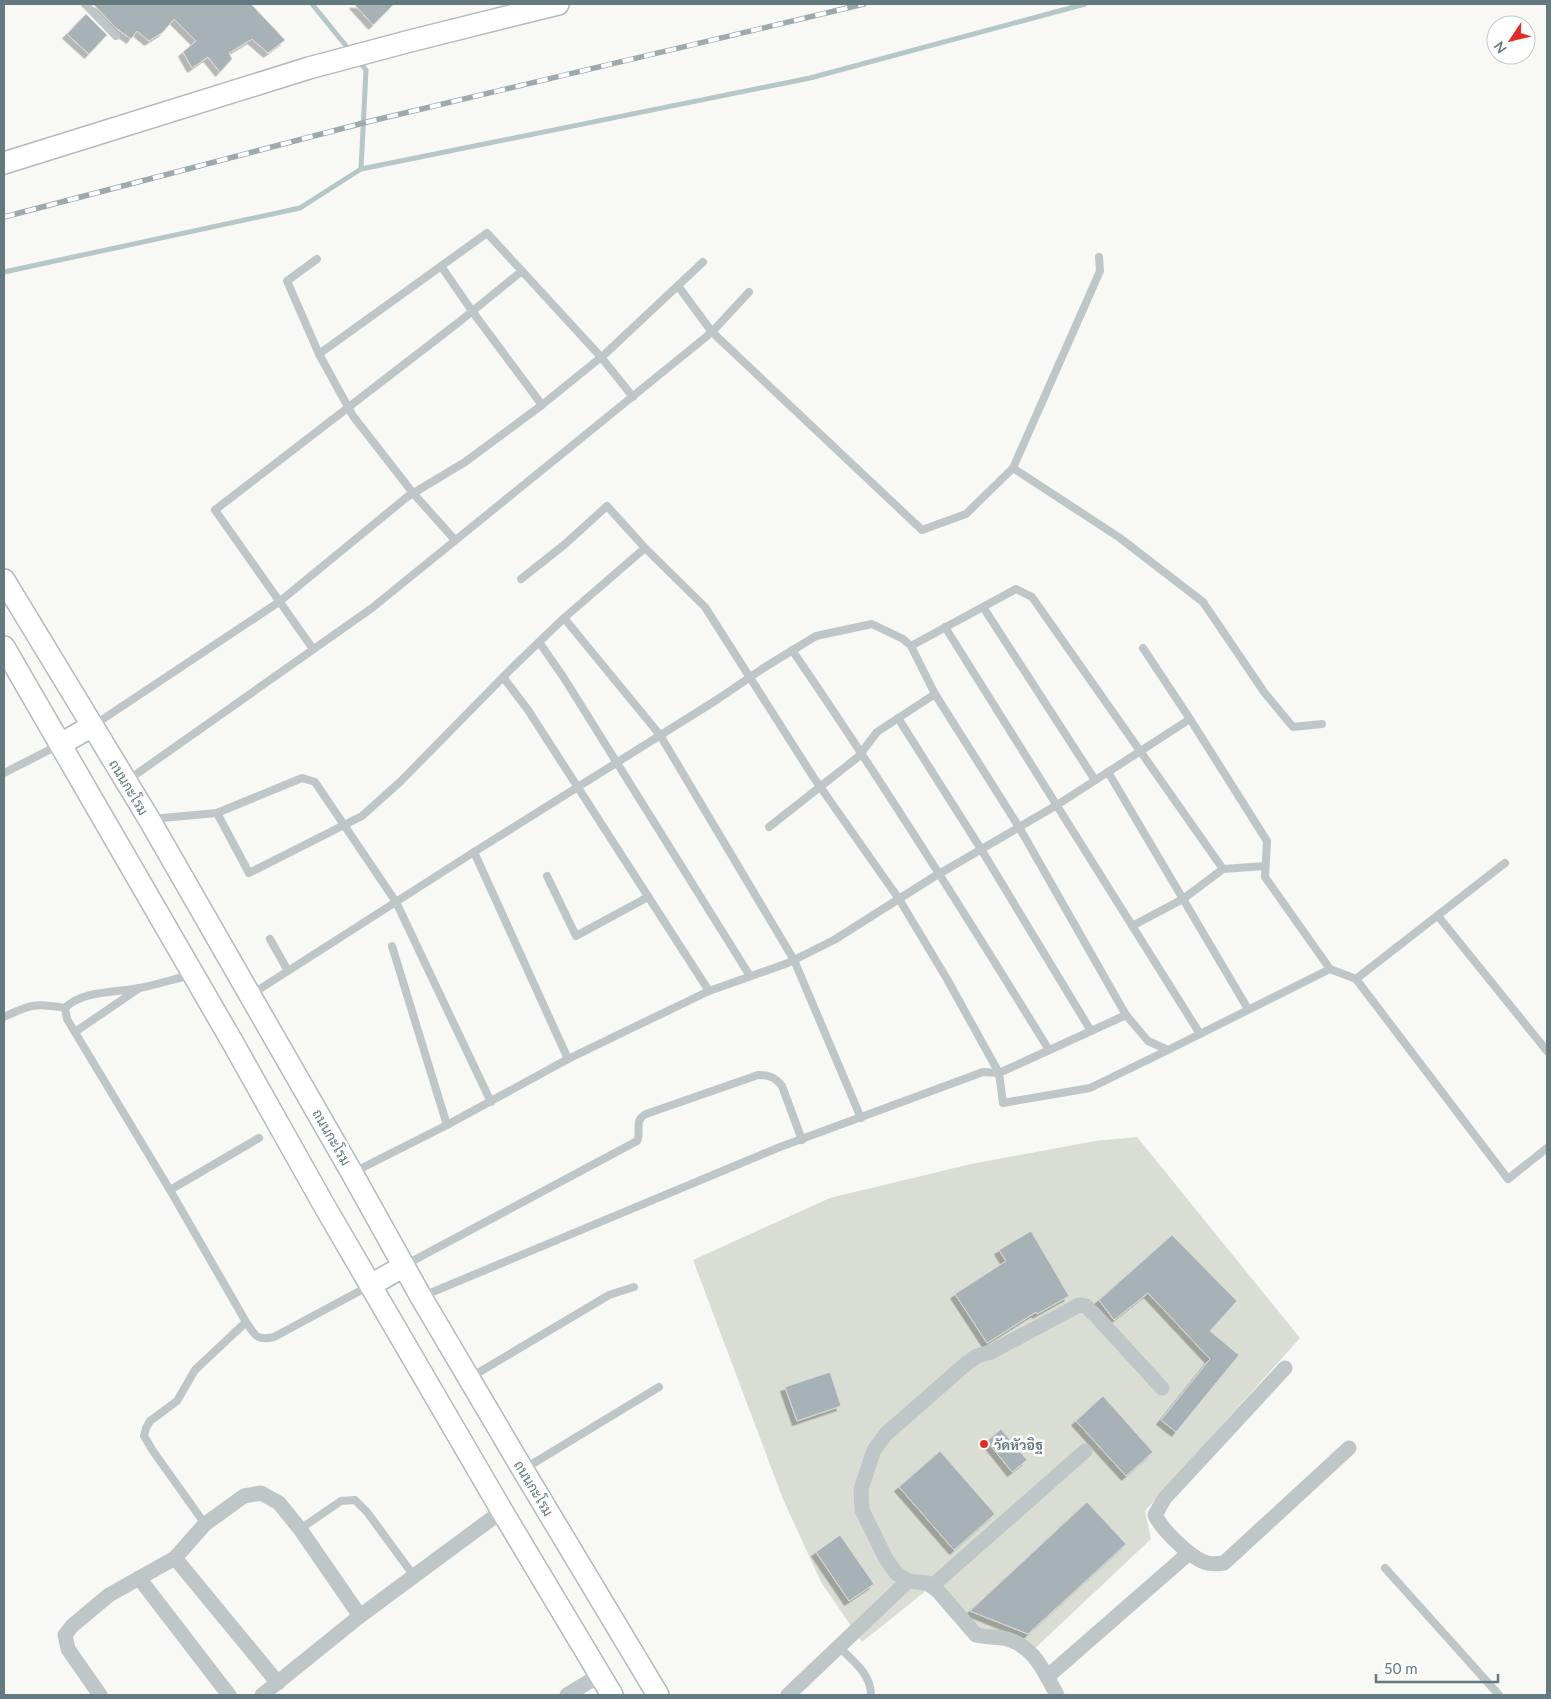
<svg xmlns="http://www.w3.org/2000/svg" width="1551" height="1699" viewBox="0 0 1551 1699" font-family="Lato,Sarabun,sans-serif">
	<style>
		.green { fill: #d9ddd4 }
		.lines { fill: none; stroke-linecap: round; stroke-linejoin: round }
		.stream { stroke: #b5c7c7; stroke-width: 5 }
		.building { fill: #a6b2b5; stroke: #dad9d8; filter: url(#shadow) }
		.secondary-casing { stroke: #b1babd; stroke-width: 24 }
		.service { stroke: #bfc6c8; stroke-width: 8 }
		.minor { stroke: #bfc6c8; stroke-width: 15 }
		.secondary { stroke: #fff; stroke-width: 21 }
		.rail-casing { stroke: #9ea9ad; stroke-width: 5.5 }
		.rail { stroke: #fff; stroke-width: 4; stroke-dasharray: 11; stroke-linecap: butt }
		.poi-dot { fill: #e52929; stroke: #fff; stroke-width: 2 }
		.labels { text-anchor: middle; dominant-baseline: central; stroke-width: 5; stroke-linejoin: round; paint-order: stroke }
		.street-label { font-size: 14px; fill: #637a81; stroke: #fff }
		.poi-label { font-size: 14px; font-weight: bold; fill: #637a81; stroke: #fff; text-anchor: start }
	</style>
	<defs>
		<filter id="shadow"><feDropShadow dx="-4.5" dy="4.5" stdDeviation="0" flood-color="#0004"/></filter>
	</defs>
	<rect width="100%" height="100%" fill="#f8f8f5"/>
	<!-- green -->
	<polygon class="green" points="1137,1137 1300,1338 1145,1511 1151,1539 1031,1652 970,1630 932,1586 862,1642 821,1582 783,1499 693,1260 830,1198 971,1164 1095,1141"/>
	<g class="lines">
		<!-- stream -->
		<g class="stream">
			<polyline points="312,4 351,52"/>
			<polyline points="358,60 366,70 361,169"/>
			<polyline points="4,272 300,208 361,169 810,78 1085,4"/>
		</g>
	</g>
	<!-- building -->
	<g class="building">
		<polygon points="93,4 251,4 285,40 268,53 252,39 229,53 232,59 220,72 208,57 192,68 183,52 196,41 174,19 163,32 149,41 137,31 131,39 116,28"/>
		<polygon points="354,4 394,4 373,25"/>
		<polygon points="86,14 107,35 89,54 67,34"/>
		<polygon points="1031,1231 1069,1296 1037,1314 1036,1312 987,1343 955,1294 1006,1261 999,1250"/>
		<polygon points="1172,1235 1237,1301 1210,1331 1239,1355 1176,1432 1161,1420 1210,1359 1148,1293 1114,1320 1099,1300"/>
		<polygon points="830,1372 841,1406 797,1421 785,1387"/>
		<polygon points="1103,1396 1153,1452 1126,1476 1076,1421"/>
		<polygon points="1001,1429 1027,1460 1012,1472 987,1441"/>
		<polygon points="940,1451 995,1514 954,1550 899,1487"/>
		<polygon points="1087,1502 1126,1544 1028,1634 970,1611"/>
		<polygon points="840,1535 874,1584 849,1601 816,1552"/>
	</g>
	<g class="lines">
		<defs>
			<g id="secondary">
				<polyline points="4,163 309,68 410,41 558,4"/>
				<polyline points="4,580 149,819 352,1173 421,1297 523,1470 658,1695"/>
				<polyline points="4,647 233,1043 325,1207 502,1511 612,1695"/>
				<polyline points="61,744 92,726"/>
				<polyline points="371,1285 404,1266"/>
			</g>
		</defs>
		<!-- secondary casing -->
		<use href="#secondary" class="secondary-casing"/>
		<!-- service -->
		<g class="service">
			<polyline points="85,4 116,36"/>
			<polyline points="317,259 287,281 319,354 353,416 413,493 455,540"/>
			<polyline points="441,266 472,311 542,405"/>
			<polyline points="678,286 712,332 922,530 966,514 1013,468 1100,271 1099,257"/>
			<polyline points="319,354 487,233 601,357 633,397"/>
			<polyline points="1013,468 1120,538 1203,602 1264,692 1293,727 1322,724"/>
			<polyline points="521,579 564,545 607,506 645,548 705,607 814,778 899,899 947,979 999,1073 1003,1103 1090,1088 1168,1050"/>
			<polyline points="983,607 1095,780"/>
			<polyline points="564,618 660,735 794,960 861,1118"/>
			<polyline points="945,627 1200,1034"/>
			<polyline points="539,642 564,678 750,976"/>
			<polyline points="911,646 935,694 1019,827 1126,1015"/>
			<polyline points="1143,648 1190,719 1267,841 1265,877 1330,969"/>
			<polyline points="313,649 215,510 459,322 522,271"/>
			<path d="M 792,650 C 882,781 966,915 1049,1050"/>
			<polyline points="503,677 528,710 709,991"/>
			<polyline points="898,718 981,849 1091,1031"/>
			<polyline points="94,725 279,602 407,497 465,462 542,405 605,354 703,262"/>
			<polyline points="1108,772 1248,1009"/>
			<polyline points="4,773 59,745"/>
			<polyline points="128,780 372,608 712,332 749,292"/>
			<polyline points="217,813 249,873 362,816 400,782 513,667 564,618 645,548"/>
			<polyline points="151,819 217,813 302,778 315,782 396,902 491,1102"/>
			<polyline points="769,827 858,757 877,732 935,694"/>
			<polyline points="474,852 568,1059"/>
			<polyline points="1223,869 1265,866"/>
			<polyline points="547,876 576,936 648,897"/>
			<polyline points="1438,916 1547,1051"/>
			<polyline points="270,939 288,971"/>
			<polyline points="392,946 447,1125"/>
			<path d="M 191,975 C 174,979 156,985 139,988 C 115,993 83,990 65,1008 L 67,1019 L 170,1190 L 246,1322 C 255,1335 256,1341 274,1337 L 369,1286"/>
			<polyline points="1356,979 1508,1179 1547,1148"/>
			<polyline points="252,994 474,852 715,701 765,667 816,636 872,624 903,639 911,646 1016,589 1032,597 1223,869 1183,899 1132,926"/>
			<path d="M 4,1017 C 31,1004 35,1003 65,1008"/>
			<polyline points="75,1032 138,989"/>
			<polyline points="354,1172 447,1125 568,1059 657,1016 709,991 788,963 834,940 932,878 1057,805 1190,719"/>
			<polyline points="170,1190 259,1138"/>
			<path d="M 405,1265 L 637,1141 C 642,1131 633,1121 646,1114 L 758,1075 C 769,1075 775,1077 782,1086 L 802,1140"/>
			<polyline points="423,1296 780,1147 983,1072 999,1073 1126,1015 1148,1041 1168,1050 1330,969 1356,979 1505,863"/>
			<polyline points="471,1377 609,1295 634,1287"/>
			<polyline points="524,1469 659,1387"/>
			<polyline points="205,1524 153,1451 144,1436 146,1428 150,1421 177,1401 195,1370 246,1322"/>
			<polyline points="300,1529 341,1501 355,1500 367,1512 414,1576"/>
			<polyline points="1385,1568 1499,1695"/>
			<path d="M 839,1647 C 853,1661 871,1674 871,1695"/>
		</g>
		<!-- minor -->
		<g class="minor">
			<path d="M 1285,1368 L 1164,1499 L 1155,1515 C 1162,1530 1189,1556 1204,1562 C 1211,1565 1218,1564 1224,1563 L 1349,1448"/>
			<polyline points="175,1558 278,1683"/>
			<polyline points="139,1578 229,1695"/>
			<polyline points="932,1586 1085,1451"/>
			<polyline points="1047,1677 1189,1553"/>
			<polyline points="100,1695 68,1649 65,1635 72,1626 109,1595 175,1558 205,1524 244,1496 261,1493 279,1503 300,1529 360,1616"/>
			<polyline points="262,1695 360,1616 502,1511"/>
			<polyline points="567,1695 600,1675"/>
			<polyline points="788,1695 908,1581"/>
			<path d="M 1057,1695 C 1044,1671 1033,1644 1003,1638 C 994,1637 985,1637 976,1635 L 938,1591 L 927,1583 L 908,1581 L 896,1573 L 886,1559 L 862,1510 L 861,1489 L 874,1450 L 886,1434 L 967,1363 L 977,1356 L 991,1352 L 1079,1305 L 1086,1306 L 1096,1316 L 1162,1388"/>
		</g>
		<!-- secondary -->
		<use href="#secondary" class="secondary"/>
		<defs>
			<polyline id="rail" points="4,217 371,121 864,4"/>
		</defs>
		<!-- rail casing -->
		<use href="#rail" class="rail-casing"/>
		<!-- rail -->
		<use href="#rail" class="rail"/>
	</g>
	<!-- markers -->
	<circle class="poi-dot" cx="984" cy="1444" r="5"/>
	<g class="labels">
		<!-- street labels -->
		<g class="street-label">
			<text transform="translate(129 787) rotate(59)">ถนนกะโรม</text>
			<text transform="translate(332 1137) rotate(60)">ถนนกะโรม</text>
			<text transform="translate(534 1488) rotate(59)">ถนนกะโรม</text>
		</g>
		<!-- poi labels -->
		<g class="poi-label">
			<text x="994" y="1444">วัดหัวอิฐ</text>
		</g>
	</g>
	<!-- border -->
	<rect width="1551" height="1699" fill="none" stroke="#637a81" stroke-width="10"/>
	<!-- north arrow -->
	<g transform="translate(1511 40) rotate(235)"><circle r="24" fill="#ffffff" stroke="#c1cacd"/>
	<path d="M0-4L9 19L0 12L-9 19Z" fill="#e52929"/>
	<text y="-8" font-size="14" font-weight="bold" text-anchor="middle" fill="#637a81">N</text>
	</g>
	<!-- scale -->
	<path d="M1376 1674v8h122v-8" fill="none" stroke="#637a81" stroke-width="2.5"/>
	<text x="1384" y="1674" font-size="15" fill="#637a81" stroke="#ffffff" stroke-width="4" paint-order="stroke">50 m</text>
</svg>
